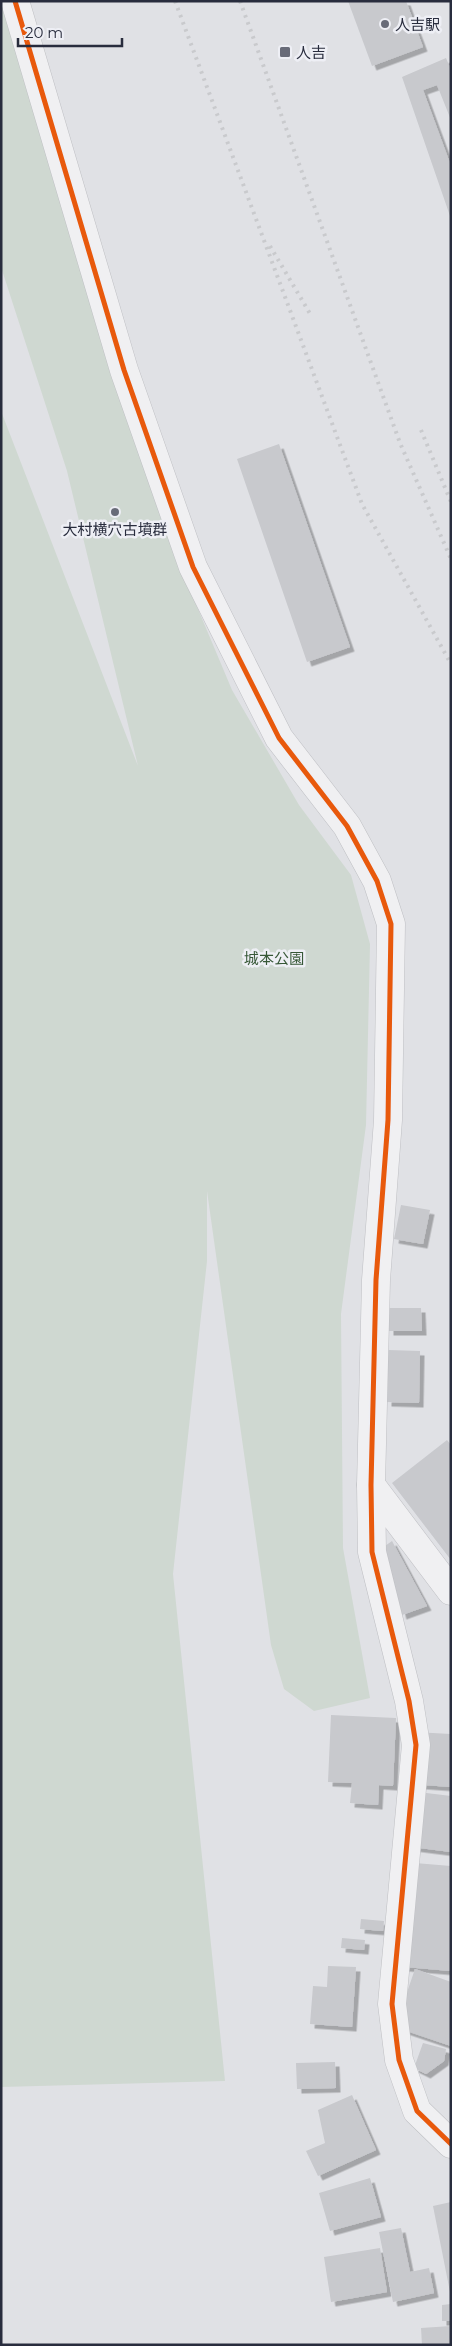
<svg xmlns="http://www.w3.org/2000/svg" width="452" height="2346" viewBox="0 0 452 2346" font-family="Montserrat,'Noto Sans JP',sans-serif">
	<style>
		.green { fill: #cfd8d1 }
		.building { fill: #c8c9cd; filter: url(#shadow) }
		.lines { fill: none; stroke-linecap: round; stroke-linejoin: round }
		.minor-casing { stroke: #bebfc3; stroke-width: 29 }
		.minor { stroke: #f0f0f2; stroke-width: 28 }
		.rail { stroke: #c9cacd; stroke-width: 4; stroke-dasharray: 2.5 5; stroke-linecap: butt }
		.cycleway-casing { stroke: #eeeff5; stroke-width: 8 }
		.cycleway { stroke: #e8590c; stroke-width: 5 }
		.poi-dot { fill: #686b78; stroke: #eeeff5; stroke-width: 2 }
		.labels { text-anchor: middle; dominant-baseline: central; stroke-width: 5; stroke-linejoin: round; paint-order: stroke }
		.poi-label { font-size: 15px; fill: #282c3d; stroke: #eeeff5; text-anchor: start }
		.park-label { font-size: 15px; fill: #375837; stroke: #eeeff5 }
	</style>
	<defs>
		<filter id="shadow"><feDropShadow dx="4.5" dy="4.5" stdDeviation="0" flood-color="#0004"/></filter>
	</defs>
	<rect width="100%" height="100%" fill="#e0e1e5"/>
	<!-- green -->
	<polygon class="green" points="1,1 3,1 166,533 232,690 299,805 351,875 370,944 366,1125 341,1314 343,1548 370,1698 314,1711 284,1689 271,1645 207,1191 207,1261 173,1574 225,2081 1,2087 1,411 138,766 67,471 1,267"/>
	<!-- building -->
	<g class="building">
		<polygon points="348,1 406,1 423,47 372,66"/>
		<polygon points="446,58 451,70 451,120 437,85 423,90 451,166 450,216 402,77"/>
		<polygon points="279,444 350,647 307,662 237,459"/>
		<polygon points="401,1205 430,1210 423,1244 394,1239"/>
		<polygon points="389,1308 421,1308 422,1331 389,1331"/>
		<polygon points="388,1350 420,1351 419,1403 387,1402"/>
		<polygon points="447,1440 451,1445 451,1560 392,1483"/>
		<polygon points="392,1541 427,1606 402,1615 385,1546"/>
		<polygon points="331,1715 396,1718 393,1786 379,1785 378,1805 350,1803 352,1783 328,1782"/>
		<polygon points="414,1732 451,1734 451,1787 410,1784"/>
		<polygon points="410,1791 451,1796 451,1852 404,1846"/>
		<polygon points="403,1862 451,1866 451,1971 393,1966"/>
		<polygon points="361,1919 384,1921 383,1931 360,1929"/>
		<polygon points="342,1938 365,1940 364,1950 341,1948"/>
		<polygon points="328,1966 356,1967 352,2027 310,2024 313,1986 327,1987"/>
		<polygon points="415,1969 451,1982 451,2046 395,2027"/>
		<polygon points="423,2043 446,2049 444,2061 426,2074 414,2068"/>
		<polygon points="335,2062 336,2088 297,2089 296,2063"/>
		<polygon points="352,2095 376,2150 318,2176 306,2151 325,2143 318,2110"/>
		<polygon points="370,2178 381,2217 330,2231 319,2193"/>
		<polygon points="451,2202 451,2292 450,2292 433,2206"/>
		<polygon points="401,2228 410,2272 429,2268 434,2293 393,2302 379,2232"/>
		<polygon points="380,2248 387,2292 331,2302 324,2257"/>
		<polygon points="451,2304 451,2321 442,2321 442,2305"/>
		<polygon points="451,2326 451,2345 422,2345 421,2328"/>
	</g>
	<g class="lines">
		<defs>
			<g id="minor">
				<polyline points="15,1 124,370 193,567 279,738 347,826 377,881 391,924 388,1120 376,1280 371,1485 372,1552 409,1701 416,1745 392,2004 399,2060 417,2111 451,2144"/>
				<polyline points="371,1485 451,1591"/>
			</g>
		</defs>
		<!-- minor casing -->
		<use href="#minor" class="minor-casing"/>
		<!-- minor -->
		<use href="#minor" class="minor"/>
		<!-- rail -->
		<g class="rail">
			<polyline points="175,1 362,504 451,664"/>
			<polyline points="240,1 400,443 451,559"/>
			<polyline points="270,246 312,317"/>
			<polyline points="421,430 451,502"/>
		</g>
		<defs>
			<polyline id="cycleway" points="15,1 124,370 193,567 279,738 347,826 377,881 391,924 388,1120 376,1280 371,1485 372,1552 409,1701 416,1745 392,2004 399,2060 417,2111 451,2144"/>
		</defs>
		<!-- cycleway casing -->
		<use href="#cycleway" class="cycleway-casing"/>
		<!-- cycleway -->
		<use href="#cycleway" class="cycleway"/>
	</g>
	<!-- markers -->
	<g class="poi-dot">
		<circle cx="385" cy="24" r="5"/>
		<rect x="279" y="46" width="12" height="12" rx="2.5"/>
		<circle cx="115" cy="512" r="5"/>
	</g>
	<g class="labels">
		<!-- poi labels -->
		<g class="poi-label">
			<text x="395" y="24">人吉駅</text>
			<text x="296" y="52">人吉</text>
			<text x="115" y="529" text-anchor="middle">大村横穴古墳群</text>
		</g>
		<!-- park labels -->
		<g class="park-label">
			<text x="274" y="958">城本公園</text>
		</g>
	</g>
	<!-- border -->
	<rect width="452" height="2346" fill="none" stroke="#282c3d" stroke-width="5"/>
	<!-- scale -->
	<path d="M18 38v8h104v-8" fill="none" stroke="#282c3d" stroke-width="2.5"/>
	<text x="25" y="38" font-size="15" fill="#282c3d" stroke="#eeeff5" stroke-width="4" paint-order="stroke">20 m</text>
</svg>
